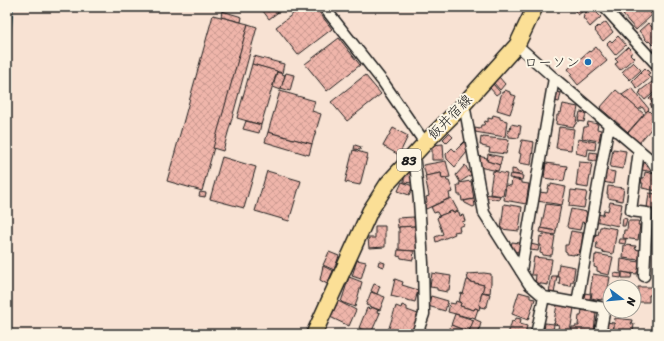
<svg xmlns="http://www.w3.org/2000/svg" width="664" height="341" viewBox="0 0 664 341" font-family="Sriracha,'Klee One',sans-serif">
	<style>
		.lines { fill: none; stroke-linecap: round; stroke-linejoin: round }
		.stream { stroke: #59898f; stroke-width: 3.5 }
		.building { fill: url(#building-cross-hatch); stroke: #1c1c1c }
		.minor-casing { stroke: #1c1c1c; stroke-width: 13 }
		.primary-casing { stroke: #1c1c1c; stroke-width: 18 }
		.minor { stroke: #fcf5e5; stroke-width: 10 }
		.primary { stroke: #fbdf96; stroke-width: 15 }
		.poi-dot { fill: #1f6fb2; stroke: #fcf5e5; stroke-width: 1.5 }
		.labels { text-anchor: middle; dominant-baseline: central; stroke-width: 4; stroke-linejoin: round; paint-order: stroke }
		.shield { fill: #fcf5e5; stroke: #5f5d58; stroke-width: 1 }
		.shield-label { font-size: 13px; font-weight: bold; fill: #1c1c1c }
		.poi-label { font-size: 14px; fill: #1c1c1c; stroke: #fcf5e5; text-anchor: end }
		.street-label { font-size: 14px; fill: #1c1c1c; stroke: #fcf5e5 }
	</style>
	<defs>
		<pattern id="building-cross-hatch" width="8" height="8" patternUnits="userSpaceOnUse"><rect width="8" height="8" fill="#efb5aa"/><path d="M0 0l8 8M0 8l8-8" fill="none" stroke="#cc9b92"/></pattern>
	</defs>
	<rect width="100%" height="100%" fill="#f8e2d3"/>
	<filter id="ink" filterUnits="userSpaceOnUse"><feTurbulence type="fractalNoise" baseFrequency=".025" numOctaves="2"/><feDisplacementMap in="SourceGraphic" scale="8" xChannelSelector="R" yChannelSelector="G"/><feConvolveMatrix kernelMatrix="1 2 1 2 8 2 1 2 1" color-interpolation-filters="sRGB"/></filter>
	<g filter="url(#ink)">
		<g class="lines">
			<!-- stream -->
			<polyline class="stream" points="7,62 12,7"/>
		</g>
		<!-- building -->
		<g class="building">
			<polygon points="260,7 285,7 269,19"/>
			<polygon points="302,7 315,7 332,29 298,55 276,27"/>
			<polygon points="572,7 588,7 578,15"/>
			<polygon points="635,7 645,7 652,15 636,30 623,15 629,10 630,11"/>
			<polygon points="593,9 601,17 590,27 583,18 584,17 583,15 586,12 588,14"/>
			<polygon points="222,11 242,17 241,22 221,17"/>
			<polygon points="213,15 248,24 202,191 167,181"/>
			<polygon points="657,17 657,32 654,29 657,26 652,21"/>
			<polygon points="606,22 613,32 603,41 595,31 596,30 595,29 598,26 599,27"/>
			<polygon points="648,23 657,32 657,38 655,39 657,41 653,45 649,41 648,42 645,39 646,39 639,31"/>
			<polygon points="248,24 257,27 223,151 213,148"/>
			<polygon points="618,36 626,45 615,55 607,45 608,44 607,43 610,40 612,42"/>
			<polygon points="339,38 360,65 327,91 305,64"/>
			<polygon points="596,47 607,61 578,85 570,75 572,74 568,69 589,51 590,52"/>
			<polygon points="628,47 633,52 630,54 634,58 620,70 615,64 618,62 615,59"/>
			<polygon points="254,56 284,64 282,73 252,64"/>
			<polygon points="633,62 641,70 630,80 622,72"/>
			<polygon points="252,64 277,71 261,125 237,118"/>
			<polygon points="645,68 650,73 647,75 650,78 637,89 632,81"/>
			<polygon points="277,72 285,75 281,90 273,87"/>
			<polygon points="286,73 294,75 290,91 281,88"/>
			<polygon points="365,75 381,94 347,121 331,102"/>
			<polygon points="499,77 505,84 500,90 493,82"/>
			<polygon points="652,82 655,85 657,84 657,90 645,100 639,93 641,92 640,91"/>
			<polygon points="493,84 500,92 496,95 490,88"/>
			<polygon points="632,88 649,109 646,112 642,107 638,110 622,95"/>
			<polygon points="505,90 510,92 510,94 516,96 510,114 497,110 502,92 504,93"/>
			<polygon points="616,90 644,114 628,132 600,108"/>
			<polygon points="280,91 315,101 312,111 321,114 312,144 268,132"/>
			<polygon points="556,92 561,93 559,102 555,101"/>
			<polygon points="657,92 657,107 654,110 650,104 652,102 649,99"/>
			<polygon points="563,104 578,107 576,117 577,117 576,124 575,124 574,127 556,124 557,115 559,115 559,112 561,113"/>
			<polygon points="648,110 657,119 657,122 639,143 628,133"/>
			<polygon points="580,112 586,113 584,122 578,121"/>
			<polygon points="493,115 500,117 500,119 507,121 505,137 475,132 475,128 480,129 481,125 484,125 485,121 488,122 488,118 492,119"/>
			<polygon points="246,121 261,125 259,133 243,129"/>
			<polygon points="588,122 598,124 597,129 601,130 599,141 582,138 584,127 587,127"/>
			<polygon points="511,124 521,126 519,138 509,137 509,135 507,135 508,130 510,131"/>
			<polygon points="559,127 574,129 571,150 556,148"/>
			<polygon points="393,128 408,136 399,155 383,146"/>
			<polygon points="268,132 312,144 309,155 265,142"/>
			<polygon points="449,133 453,137 447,143 443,139"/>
			<polygon points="481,137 483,138 483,137 509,140 506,154 489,152 490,148 482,146 482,145 480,145"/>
			<polygon points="657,137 657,151 652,144 653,143 652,141"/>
			<polygon points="578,139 596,142 595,150 588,149 587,156 576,153"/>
			<polygon points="466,140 467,152 455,167 447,159 446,154 452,148 455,151"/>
			<polygon points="522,140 534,142 531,165 519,163 521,154 519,153"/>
			<polygon points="443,144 444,160 432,160 432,145"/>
			<polygon points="355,145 361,147 360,150 354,149"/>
			<polygon points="613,149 626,151 623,169 610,167"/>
			<polygon points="353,150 368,154 360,185 345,182"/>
			<polygon points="590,152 597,153 596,161 589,160"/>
			<polygon points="488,154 502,157 500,165 487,161"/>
			<polygon points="478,156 487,158 487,161 500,165 498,171 479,167"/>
			<polygon points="222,157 256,167 244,208 210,199"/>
			<polygon points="446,161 450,177 442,179 441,173 426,176 423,165"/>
			<polygon points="579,162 592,163 588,188 576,186"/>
			<polygon points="644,162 649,164 653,172 642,170"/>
			<polygon points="546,163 567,166 564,181 544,178"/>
			<polygon points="465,165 471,175 460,182 456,175"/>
			<polygon points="512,169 517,170 517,172 522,172 521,175 512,174"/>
			<polygon points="605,170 615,172 613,184 603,182"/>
			<polygon points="267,171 301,181 289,221 255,211"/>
			<polygon points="408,171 413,171 412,183 404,182 404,175"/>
			<polygon points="493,171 507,174 503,196 490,194 491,189 490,189"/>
			<polygon points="645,172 655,174 655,177 657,178 657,191 642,188 643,183 641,183 642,178 644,178"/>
			<polygon points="441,173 442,179 446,178 447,181 449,181 453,192 449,193 450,198 426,209 424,204 427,202 426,197 429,196 425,176"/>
			<polygon points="510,174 523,176 522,180 509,178"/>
			<polygon points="512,179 521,181 521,183 529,184 526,204 504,200 506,185 511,186"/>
			<polygon points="471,181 474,199 462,201 461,195 458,195 457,185 460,185 459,183"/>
			<polygon points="402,182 413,186 409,195 398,191"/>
			<polygon points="551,184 566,187 562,205 537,201 539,192 547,193 549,185 551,186"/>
			<polygon points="608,186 624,188 622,201 608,198 608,194 607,194"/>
			<polygon points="571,190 587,192 584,208 569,206"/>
			<polygon points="200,192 206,193 205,197 199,196"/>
			<polygon points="649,193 657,194 657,210 647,208"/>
			<polygon points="484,194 500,196 499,200 483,197"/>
			<polygon points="451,198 458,211 453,213 452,211 439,216 437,212 434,213 431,207"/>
			<polygon points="474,199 475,206 473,207 465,203 464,201"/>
			<polygon points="610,202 622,204 618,226 595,221 596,214 603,215 604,210 608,211"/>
			<polygon points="504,204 522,207 519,231 501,229"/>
			<polygon points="546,204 561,206 556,231 541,228"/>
			<polygon points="571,209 587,212 585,223 582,222 580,230 568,228 567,226"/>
			<polygon points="452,211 453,213 457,211 458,212 459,212 460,216 463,215 465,221 462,222 464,225 459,227 460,231 454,232 455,234 436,242 435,237 443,234 437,218 439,216"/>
			<polygon points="414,217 415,226 399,227 399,228 398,228 397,218"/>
			<polygon points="623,218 627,219 625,226 622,226"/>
			<polygon points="654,219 657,219 657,231 653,231"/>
			<polygon points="628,221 639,221 638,225 640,225 638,240 623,238 624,230 627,230"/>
			<polygon points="375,226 385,226 385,247 369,248 368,238 375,238"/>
			<polygon points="415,226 417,251 399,250 399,227"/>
			<polygon points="602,226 617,229 613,254 602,252 603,251 596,249 597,243 594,242 596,234 598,235 600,227 602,227"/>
			<polygon points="541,228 556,231 555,235 540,232"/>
			<polygon points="571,231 583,233 581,249 580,249 579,255 574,254 574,255 567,254 567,252 565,251 565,245 568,245"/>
			<polygon points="654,233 657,234 657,250 657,245 655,245 655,241 654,241"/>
			<polygon points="543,234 555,236 552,255 550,255 550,256 543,255 543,254 540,253 541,245 539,245 540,236 542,237"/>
			<polygon points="620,239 626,239 625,244 619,243"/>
			<polygon points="512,242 520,243 519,252 510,251"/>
			<polygon points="531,244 539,246 538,251 530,250"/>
			<polygon points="624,245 636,246 635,249 640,250 639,260 623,258"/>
			<polygon points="398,250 414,251 413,260 401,258 401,257 397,256"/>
			<polygon points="329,252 339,256 334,270 323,265"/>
			<polygon points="596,254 613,257 609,275 600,273 600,272 597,271 597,268 594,267 595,255 596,256"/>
			<polygon points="534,257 552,259 548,285 535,283 536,275 531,275"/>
			<polygon points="621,259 639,262 638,272 637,272 637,274 620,272"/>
			<polygon points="357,260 366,262 361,279 352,276"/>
			<polygon points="379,261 385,263 384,267 378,265"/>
			<polygon points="559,264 575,267 573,282 571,282 570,286 559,284 560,277 557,277"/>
			<polygon points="323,266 333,271 327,284 320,280"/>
			<polygon points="622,272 632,274 631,278 622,278"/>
			<polygon points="432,273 451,276 449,290 447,290 447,292 437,290 437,288 430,287"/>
			<polygon points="484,273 491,274 491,283 490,293 482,292 484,285 470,282 470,281 468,280 467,274"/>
			<polygon points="614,273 622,274 621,278 614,277"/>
			<polygon points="593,274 610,277 606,300 601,299 601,300 591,298 592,293 590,293"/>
			<polygon points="552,276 557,276 554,294 549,293"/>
			<polygon points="349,277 362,282 355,307 341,302"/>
			<polygon points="395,279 403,282 402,285 418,290 415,302 391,296"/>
			<polygon points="468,280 470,281 470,282 484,285 479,305 480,305 479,310 475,308 474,310 460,306 461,303 459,302 461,293 463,294 467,280"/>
			<polygon points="374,284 380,286 377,294 371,291"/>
			<polygon points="638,287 655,287 655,295 649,295 649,302 637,302"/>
			<polygon points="371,292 385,297 380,310 366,305"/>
			<polygon points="482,292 490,294 487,306 486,306 485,308 480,307 480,305 479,305"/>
			<polygon points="519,292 530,295 530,298 535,299 528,320 512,314"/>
			<polygon points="584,293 591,294 590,299 600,301 600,302 583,300"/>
			<polygon points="431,296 448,301 445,311 428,306"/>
			<polygon points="338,301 356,310 349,326 330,317"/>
			<polygon points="456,301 461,303 460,306 474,310 475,308 478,309 475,318 472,317 471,318 448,312 450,303 455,304"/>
			<polygon points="402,305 407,307 407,310 418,314 417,317 419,318 413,334 399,334 388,331 396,306 401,308"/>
			<polygon points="557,305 574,308 570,332 565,331 564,334 557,332 559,325 554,324 555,321 554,321"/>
			<polygon points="371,307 378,310 377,312 380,313 371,333 359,328 367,308 370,309"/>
			<polygon points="582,310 592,312 592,313 596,313 594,331 592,331 592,334 579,332 578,334 571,333 572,327 575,327 575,326 579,326 579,325 578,325 579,316 581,316"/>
			<polygon points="455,314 474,320 469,332 451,325"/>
			<polygon points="516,318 521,319 520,324 527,326 525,334 508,334 512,321 515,322"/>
			<polygon points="615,318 632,320 631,324 634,324 633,332 630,331 630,334 613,334"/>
			<polygon points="474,319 481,322 479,331 477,334 468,334"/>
			<polygon points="605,322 614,323 613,334 604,334"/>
			<polygon points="545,323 554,324 553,332 544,330"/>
			<polygon points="451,325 469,332 468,334 448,334"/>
		</g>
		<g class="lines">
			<defs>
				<g id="minor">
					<polyline points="324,7 383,82 425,143"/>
					<polyline points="604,7 657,65"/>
					<polyline points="517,45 554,78 651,160 657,169"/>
					<polyline points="464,104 484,213 529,284 544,297 577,303 609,124"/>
					<polyline points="639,150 631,211 647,213 644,276"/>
					<polyline points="414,154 419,201 423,263 424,314 417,334"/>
					<polyline points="521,271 554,78"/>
					<polyline points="577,303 605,308 600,334"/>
					<polyline points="536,334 544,297"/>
				</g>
				<polyline id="primary" points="314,334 370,211 388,183 425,143 464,104 517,45 535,7"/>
			</defs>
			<!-- minor casing -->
			<use href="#minor" class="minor-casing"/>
			<!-- primary casing -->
			<use href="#primary" class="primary-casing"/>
			<!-- minor -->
			<use href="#minor" class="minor"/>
			<!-- primary -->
			<use href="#primary" class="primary"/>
		</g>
	</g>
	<!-- markers -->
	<circle class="poi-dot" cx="588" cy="62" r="4"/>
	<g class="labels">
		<!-- shield labels -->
		<rect class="shield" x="397" y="149" width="24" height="22" rx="3"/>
		<g class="shield-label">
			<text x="409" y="160">83</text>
		</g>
		<!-- poi labels -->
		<g class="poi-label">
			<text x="580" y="62">ローソン</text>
		</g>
		<!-- street labels -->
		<g class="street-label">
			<text transform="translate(450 117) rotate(-46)">飯井宿線</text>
		</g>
	</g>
	<!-- margin -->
	<rect width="664" height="341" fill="none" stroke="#fcf5e5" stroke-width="24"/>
	<rect x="12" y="12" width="640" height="317" fill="none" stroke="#1c1c1c" stroke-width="1.5" filter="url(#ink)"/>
	<!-- north arrow -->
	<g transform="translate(622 299) rotate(106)"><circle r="19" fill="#fcf5e5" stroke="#a29e95"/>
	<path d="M0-3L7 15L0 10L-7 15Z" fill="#1f6fb2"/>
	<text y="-6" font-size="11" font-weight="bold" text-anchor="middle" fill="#1c1c1c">N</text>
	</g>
</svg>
